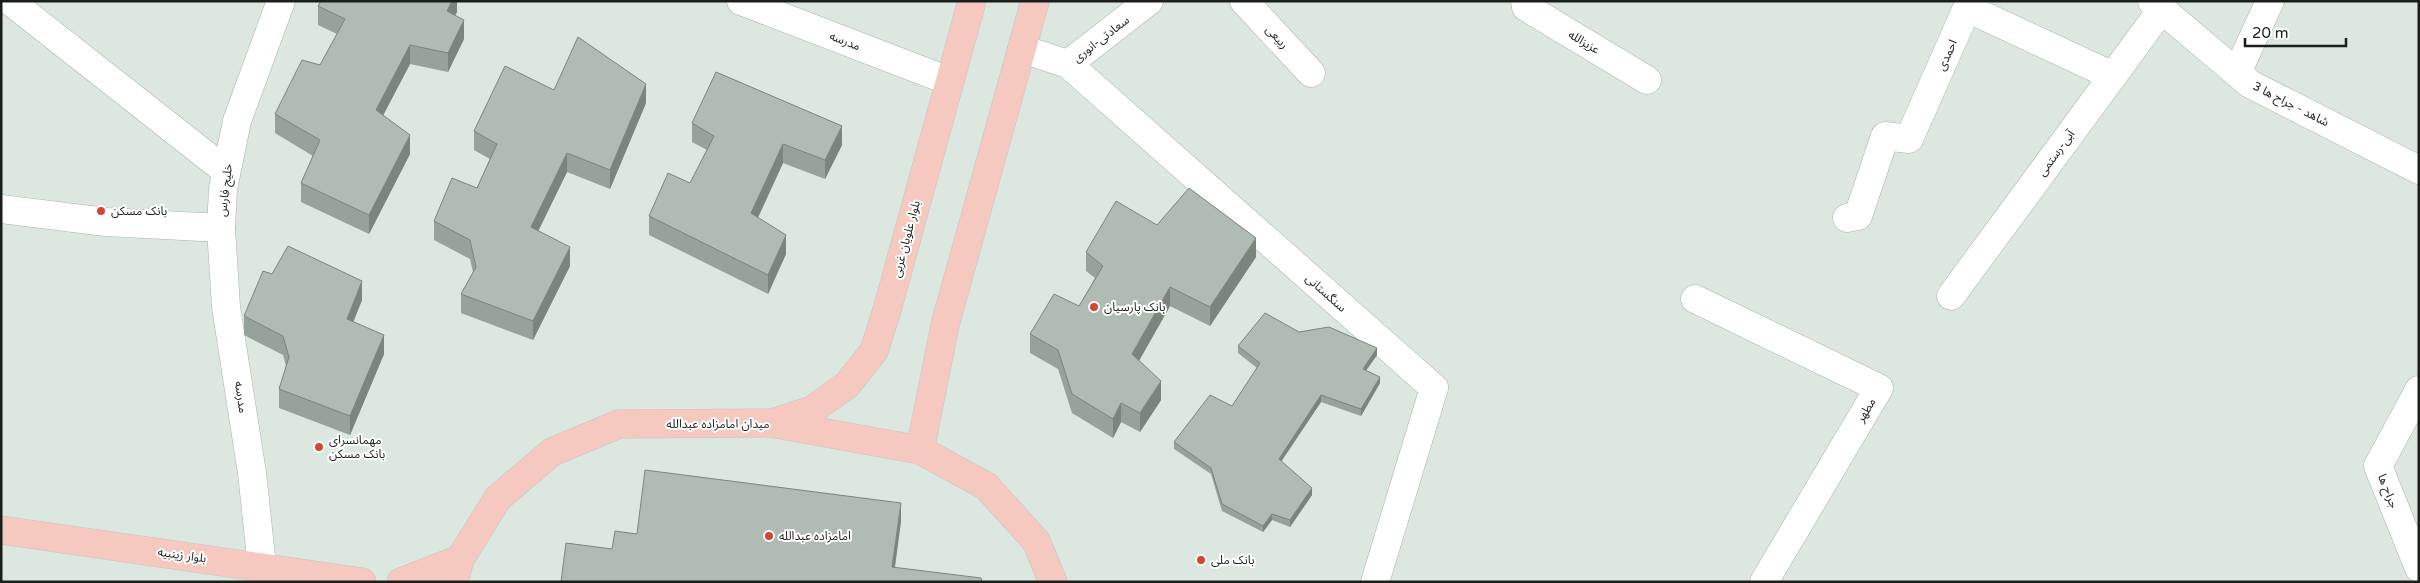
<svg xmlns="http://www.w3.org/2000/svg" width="2420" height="583" viewBox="0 0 2420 583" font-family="'Varela Round','Noto Sans Arabic',sans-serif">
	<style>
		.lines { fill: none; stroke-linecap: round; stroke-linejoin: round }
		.minor-casing { stroke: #a7b3ab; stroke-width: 29 }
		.primary-casing { stroke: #c3c5c4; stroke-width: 29 }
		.minor { stroke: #fff; stroke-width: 28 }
		.primary { stroke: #f5c8c0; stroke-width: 28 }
		.wall { fill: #97a29a }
		.shaded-wall { fill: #7b847d }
		.building { fill: #b0bcb3; stroke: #7b847d }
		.poi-dot { fill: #d44737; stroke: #fff; stroke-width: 2 }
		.labels { text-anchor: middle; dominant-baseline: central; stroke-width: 4; stroke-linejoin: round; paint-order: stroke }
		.street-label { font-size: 12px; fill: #1a1f1c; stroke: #fff }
		.poi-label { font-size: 12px; fill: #1a1f1c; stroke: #fff; text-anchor: start }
	</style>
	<rect width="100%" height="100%" fill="#dce8df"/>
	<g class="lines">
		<defs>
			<g id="minor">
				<polyline points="10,1 226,171"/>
				<polyline points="741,1 949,81"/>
				<polyline points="1244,1 1311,73"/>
				<polyline points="1525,1 1526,7 1647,80"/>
				<polyline points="2152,1 2250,84 2419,170"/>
				<polyline points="1022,49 1068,64 1149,1"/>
				<polyline points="1068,64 1434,388 1375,582"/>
				<polyline points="2237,73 2270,1"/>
				<polyline points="1,209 106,222 221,228 223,189 237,121 281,1"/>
				<polyline points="1847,218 1858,216 1885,136 1909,139 1967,8 2113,76"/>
				<polyline points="221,228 226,307 252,473 262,566"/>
				<polyline points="1951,296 2162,9"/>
				<polyline points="1695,299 1879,388 1764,582"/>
				<polyline points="2419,390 2378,466 2419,568"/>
			</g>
			<g id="primary">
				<polyline points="775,422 812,410 847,385 874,351 887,310 972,1"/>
				<polyline points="920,450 945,325 1035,1"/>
				<polyline points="1,530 362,582"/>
				<polyline points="401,582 460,559"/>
				<polyline points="454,582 460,559 498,498 552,452 619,424 771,423 920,450 986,486 1036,541 1053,582"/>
			</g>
		</defs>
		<!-- minor casing -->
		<use href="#minor" class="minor-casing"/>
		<!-- primary casing -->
		<use href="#primary" class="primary-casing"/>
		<!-- minor -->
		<use href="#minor" class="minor"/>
		<!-- primary -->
		<use href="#primary" class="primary"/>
	</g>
	<!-- wall -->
	<g class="wall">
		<polygon points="457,1 457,12 455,15 464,39 448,72 410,64 383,115 410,154 369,234 301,202 301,183 313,156 275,133 275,114 320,65 337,34 318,25 318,6"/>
		<polygon points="554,90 646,103 610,189 567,172 538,231 570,266 533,340 461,313 461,294 473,272 470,259 434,240 434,221 477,188 490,159 474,150 474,131"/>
		<polygon points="692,123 842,145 825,179 783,163 758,218 786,254 768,294 649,235 649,216 690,183 707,150 692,142"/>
		<polygon points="1157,225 1256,257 1210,326 1170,306 1139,361 1161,400 1140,432 1121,422 1113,438 1072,413 1058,369 1030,353 1030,334 1079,306 1095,278 1086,271 1086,252"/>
		<polygon points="272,274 362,300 353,322 384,354 350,435 279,408 279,389 286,366 283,355 244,335 244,316"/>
		<polygon points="1299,332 1377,355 1366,370 1380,383 1361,416 1321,402 1281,461 1312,495 1290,527 1272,520 1263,532 1222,511 1211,474 1174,449 1174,442 1232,406 1257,368 1238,353 1238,346"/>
	</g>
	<!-- shaded-wall -->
	<g class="shaded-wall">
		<polygon points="452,1 457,1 457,12 447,30 447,11"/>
		<polygon points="464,20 464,39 448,72 448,53"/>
		<polygon points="410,45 410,64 376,129 376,110"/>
		<polygon points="646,84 646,103 610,189 610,170"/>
		<polygon points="842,126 842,145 825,179 825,160"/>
		<polygon points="410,135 410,154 369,234 369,215"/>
		<polygon points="783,144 783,163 751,232 751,213"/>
		<polygon points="567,153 567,172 531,246 531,227"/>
		<polygon points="786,235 786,254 768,294 768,275"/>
		<polygon points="1256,238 1256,257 1210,326 1210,307"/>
		<polygon points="570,247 570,266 533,340 533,321"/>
		<polygon points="362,281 362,300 347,338 347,319"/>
		<polygon points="1170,287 1170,306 1132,373 1132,354"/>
		<polygon points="384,335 384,354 350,435 350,416"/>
		<polygon points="1377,348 1377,355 1363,375 1363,369"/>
		<polygon points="1380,377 1380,383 1361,416 1361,409"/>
		<polygon points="1161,381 1161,400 1140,432 1140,413"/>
		<polygon points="1321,395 1321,402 1279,465 1279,459"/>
		<polygon points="1121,403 1121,422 1113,438 1113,419"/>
		<polygon points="1312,488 1312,495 1290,527 1290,520"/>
		<polygon points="901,503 901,522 893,582 892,567"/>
		<polygon points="1272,514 1272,520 1263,532 1263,526"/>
	</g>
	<!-- building -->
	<g class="building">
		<polygon points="321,1 452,1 447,11 464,20 448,53 410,45 376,110 410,135 369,215 301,183 320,140 275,114 302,60 320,65 345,19 318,6"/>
		<polygon points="578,37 646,84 610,170 567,153 531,227 570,247 533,321 461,294 476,267 470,240 434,221 452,178 477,188 497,144 474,131 505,66 554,90"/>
		<polygon points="716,72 842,126 825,160 783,144 751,213 786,235 768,275 649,216 668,173 690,183 714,136 692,123"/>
		<polygon points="1189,188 1256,238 1210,307 1170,287 1132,354 1161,381 1140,413 1121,403 1113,419 1072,394 1058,350 1030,334 1054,294 1079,306 1103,266 1086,252 1116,201 1157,225"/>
		<polygon points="288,246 362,281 347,319 384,335 350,416 279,389 289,357 283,336 244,316 263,271 272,274"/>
		<polygon points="1265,313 1299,332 1329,327 1377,348 1363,369 1380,377 1361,409 1321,395 1279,459 1312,488 1290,520 1272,514 1263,526 1222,504 1211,468 1174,442 1210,395 1232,406 1260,363 1238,346"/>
		<polygon points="645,470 901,503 892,567 981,578 982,582 561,582 566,543 612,549 615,531 637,534"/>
	</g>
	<!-- markers -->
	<g class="poi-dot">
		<circle cx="101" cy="211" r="5"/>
		<circle cx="1094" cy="307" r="5"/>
		<circle cx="319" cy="447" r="5"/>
		<circle cx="769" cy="536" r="5"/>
		<circle cx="1201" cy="560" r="5"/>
	</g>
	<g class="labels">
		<!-- street labels -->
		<g class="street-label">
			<text transform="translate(1277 37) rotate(47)">ربیعی</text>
			<text transform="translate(1101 39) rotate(-38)">سعادتی-انوری</text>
			<text transform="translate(845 41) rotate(21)">مدرسه</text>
			<text transform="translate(1584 42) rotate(31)">عزیزالله</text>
			<text transform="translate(1947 55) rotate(-66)">احمدی</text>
			<text transform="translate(2291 104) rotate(27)">شاهد - جراح ها 3</text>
			<text transform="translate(2056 153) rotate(-54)">آبی-رستمی</text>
			<text transform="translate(225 190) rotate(-83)">خلیج فارس</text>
			<text transform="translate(906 239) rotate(-75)">بلوار علویان غربی</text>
			<text transform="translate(1326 293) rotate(42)">سنگستانی</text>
			<text transform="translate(241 397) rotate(82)">مدرسه</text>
			<text transform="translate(1866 410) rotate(-59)">مطهر</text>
			<text x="718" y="424">میدان امامزاده عبدالله</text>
			<text transform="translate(2388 491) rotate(68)">جراح ها</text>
			<text transform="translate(182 555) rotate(8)">بلوار زینبیه</text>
		</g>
		<!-- poi labels -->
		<g class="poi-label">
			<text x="111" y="211">بانک مسکن</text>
			<text x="1104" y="307">بانک پارسیان</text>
			<text x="329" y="440">مهمانسرای<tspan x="329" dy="14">بانک مسکن</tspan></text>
			<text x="779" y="536">امامزاده عبدالله</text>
			<text x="1211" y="560">بانک ملی</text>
		</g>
	</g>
	<!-- border -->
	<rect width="2420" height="583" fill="none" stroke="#1a1f1c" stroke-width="5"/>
	<!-- scale -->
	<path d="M2245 38v8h101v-8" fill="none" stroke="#1a1f1c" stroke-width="2.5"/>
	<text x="2252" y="38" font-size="15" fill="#1a1f1c" stroke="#ffffff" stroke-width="4" paint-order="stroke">20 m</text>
</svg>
